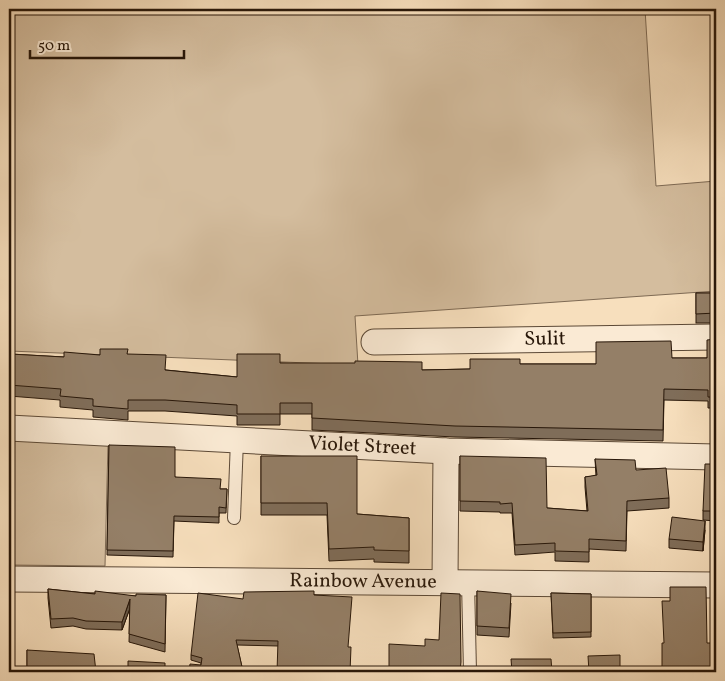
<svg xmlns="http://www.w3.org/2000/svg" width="725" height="681" viewBox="0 0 725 681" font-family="Vollkorn,serif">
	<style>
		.green { fill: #d4bd9e; stroke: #7e6a54 }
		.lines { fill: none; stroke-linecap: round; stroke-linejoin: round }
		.lane-casing { stroke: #5c4936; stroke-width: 14 }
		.street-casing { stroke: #5c4936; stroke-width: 27 }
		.lane { stroke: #faead4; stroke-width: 12 }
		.street { stroke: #faead4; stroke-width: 25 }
		.wall { fill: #7f6d59; stroke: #281709 }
		.shaded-wall { fill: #685948; stroke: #281709 }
		.building { fill: #947f67; stroke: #281709 }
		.labels { text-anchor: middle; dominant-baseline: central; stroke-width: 4; stroke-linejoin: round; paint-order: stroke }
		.street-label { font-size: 20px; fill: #281709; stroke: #faead4 }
	</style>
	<rect width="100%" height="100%" fill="#f7dfbd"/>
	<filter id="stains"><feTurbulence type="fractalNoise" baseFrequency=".004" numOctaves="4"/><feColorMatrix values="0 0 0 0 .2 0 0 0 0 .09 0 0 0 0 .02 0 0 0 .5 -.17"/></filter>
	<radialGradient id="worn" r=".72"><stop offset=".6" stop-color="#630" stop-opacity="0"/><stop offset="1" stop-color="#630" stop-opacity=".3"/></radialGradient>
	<!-- green -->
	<g class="green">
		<polygon points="9,9 645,9 656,186 716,181 716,291 355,316 358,365 9,351"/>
		<polygon points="9,438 108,443 105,566 9,565"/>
	</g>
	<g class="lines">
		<defs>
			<g id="lane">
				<polyline points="234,518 237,440"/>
				<polyline points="468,582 470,672"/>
			</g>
			<g id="street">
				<path id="s1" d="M 374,342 L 716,337"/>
				<path id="s2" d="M 9,428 L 446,451 L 716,457"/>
				<path id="s3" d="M 9,579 L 716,585"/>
				<polyline points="445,582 446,451"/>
			</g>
		</defs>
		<!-- lane casing -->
		<use href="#lane" class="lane-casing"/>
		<!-- street casing -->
		<use href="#street" class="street-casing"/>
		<!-- lane -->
		<use href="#lane" class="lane"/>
		<!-- street -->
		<use href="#street" class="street"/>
	</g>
	<!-- wall -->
	<g class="wall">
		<rect x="696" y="293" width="20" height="30"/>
		<polygon points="716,339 716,435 716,408 708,408 708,401 664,400 663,441 455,437 312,430 312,414 280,414 280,425 237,425 237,416 165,411 128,411 128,420 93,417 93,410 60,407 60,400 9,396 9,349 10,354 64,357 127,354 166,370 237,377 280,363 422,370 470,369 520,364 596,364 672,358 707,358"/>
		<polygon points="109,445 175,477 220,489 227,489 226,513 219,513 219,523 174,521 173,557 107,555"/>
		<polygon points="261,456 357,514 409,518 409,563 374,562 374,559 329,561 327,515 261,515"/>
		<polygon points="460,456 547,508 587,511 585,487 585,477 596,476 595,459 636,470 669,498 669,508 627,511 626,551 589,549 589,562 555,561 555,552 515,555 512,513 500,513 500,512 460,511"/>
		<polygon points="716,464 716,521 703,520 703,511"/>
		<polygon points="705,530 703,551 669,548 669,539"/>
		<polygon points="48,589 95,594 136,596 166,595 165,652 129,642 130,608 122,630 86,629 73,626 51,628 48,598"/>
		<polygon points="477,591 511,603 509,637 477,635"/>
		<polygon points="551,593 591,594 591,637 553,638"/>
		<polygon points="314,595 352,602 278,646 237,645 242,667 242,672 189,672 201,665 201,663 191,660 191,655 243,599"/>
		<polygon points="27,650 96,672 27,672"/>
	</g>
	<!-- shaded-wall -->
	<g class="shaded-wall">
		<polygon points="705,521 705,530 703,551 703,542"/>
		<polygon points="130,599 130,608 122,630 122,622"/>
	</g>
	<!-- building -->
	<g class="building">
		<polygon points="696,293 716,293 716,313 696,314"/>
		<polygon points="716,339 716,424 716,397 708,397 708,390 664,389 663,430 455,426 312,418 312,403 280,403 280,414 237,414 237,405 165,400 128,400 128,409 93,406 93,399 60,396 61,389 9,385 9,349 10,349 10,354 64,357 64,352 100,355 100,349 128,349 127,354 166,355 165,370 237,377 237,354 280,354 280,363 355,363 355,361 422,362 422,370 470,369 470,359 520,359 520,364 596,364 596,342 671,341 672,358 707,358 707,340"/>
		<polygon points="109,445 175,447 175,477 221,479 220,489 227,489 226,508 219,507 219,517 174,516 173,551 107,550"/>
		<polygon points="261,456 357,456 357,514 409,518 409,551 374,550 374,547 329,549 327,503 261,503"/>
		<polygon points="460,456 546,458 547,508 588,511 585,477 597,475 595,459 635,460 636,470 666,468 669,498 627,501 626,541 589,539 589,552 555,551 555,543 515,545 512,503 500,504 500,502 460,501"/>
		<polygon points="705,464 716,464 716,511 703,511"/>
		<polygon points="672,517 705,521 703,542 669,539"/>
		<polygon points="670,587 706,587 707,643 716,643 716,672 662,672 662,643 664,643 662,601 670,601"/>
		<polygon points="48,589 95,594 95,591 136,596 136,594 166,595 165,644 129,634 130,599 122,622 86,621 73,618 51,619"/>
		<polygon points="314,591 314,595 352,597 348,647 351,647 350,672 277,672 278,641 236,640 242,667 241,672 189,672 190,664 201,665 202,658 191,655 198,593 243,599 244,592"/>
		<polygon points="477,591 511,594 509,628 477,626"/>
		<polygon points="9,592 12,592 9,627"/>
		<polygon points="441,593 460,594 461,662 460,672 389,672 389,644 425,646 425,639 439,640"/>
		<polygon points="551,593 591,594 591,632 553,633"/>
		<polygon points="27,650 94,654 96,672 60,672 59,669 27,670"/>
		<polygon points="620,655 620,672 589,672 588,656"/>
		<polygon points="511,659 551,659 552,672 512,672"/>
		<polygon points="128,661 165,663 165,672 128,672"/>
	</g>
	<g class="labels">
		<!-- street labels -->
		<g class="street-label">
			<text stroke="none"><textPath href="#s1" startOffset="171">Sulit</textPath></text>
			<text stroke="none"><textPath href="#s2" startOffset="354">Violet Street</textPath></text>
			<text stroke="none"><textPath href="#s3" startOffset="354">Rainbow Avenue</textPath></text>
		</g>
	</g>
	<!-- margin -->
	<rect width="725" height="681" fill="none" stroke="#f7dfbd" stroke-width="30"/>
	<rect x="10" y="10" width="705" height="661" fill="none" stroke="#281709" stroke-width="2.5"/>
	<rect x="15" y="15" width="695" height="651" fill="none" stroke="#281709"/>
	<!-- scale -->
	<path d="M30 50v8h154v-8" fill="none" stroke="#281709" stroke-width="2.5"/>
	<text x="38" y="50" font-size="15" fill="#281709" stroke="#faead4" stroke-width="4" paint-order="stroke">50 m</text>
	<rect width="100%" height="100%" filter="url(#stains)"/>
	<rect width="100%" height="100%" fill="url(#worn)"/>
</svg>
